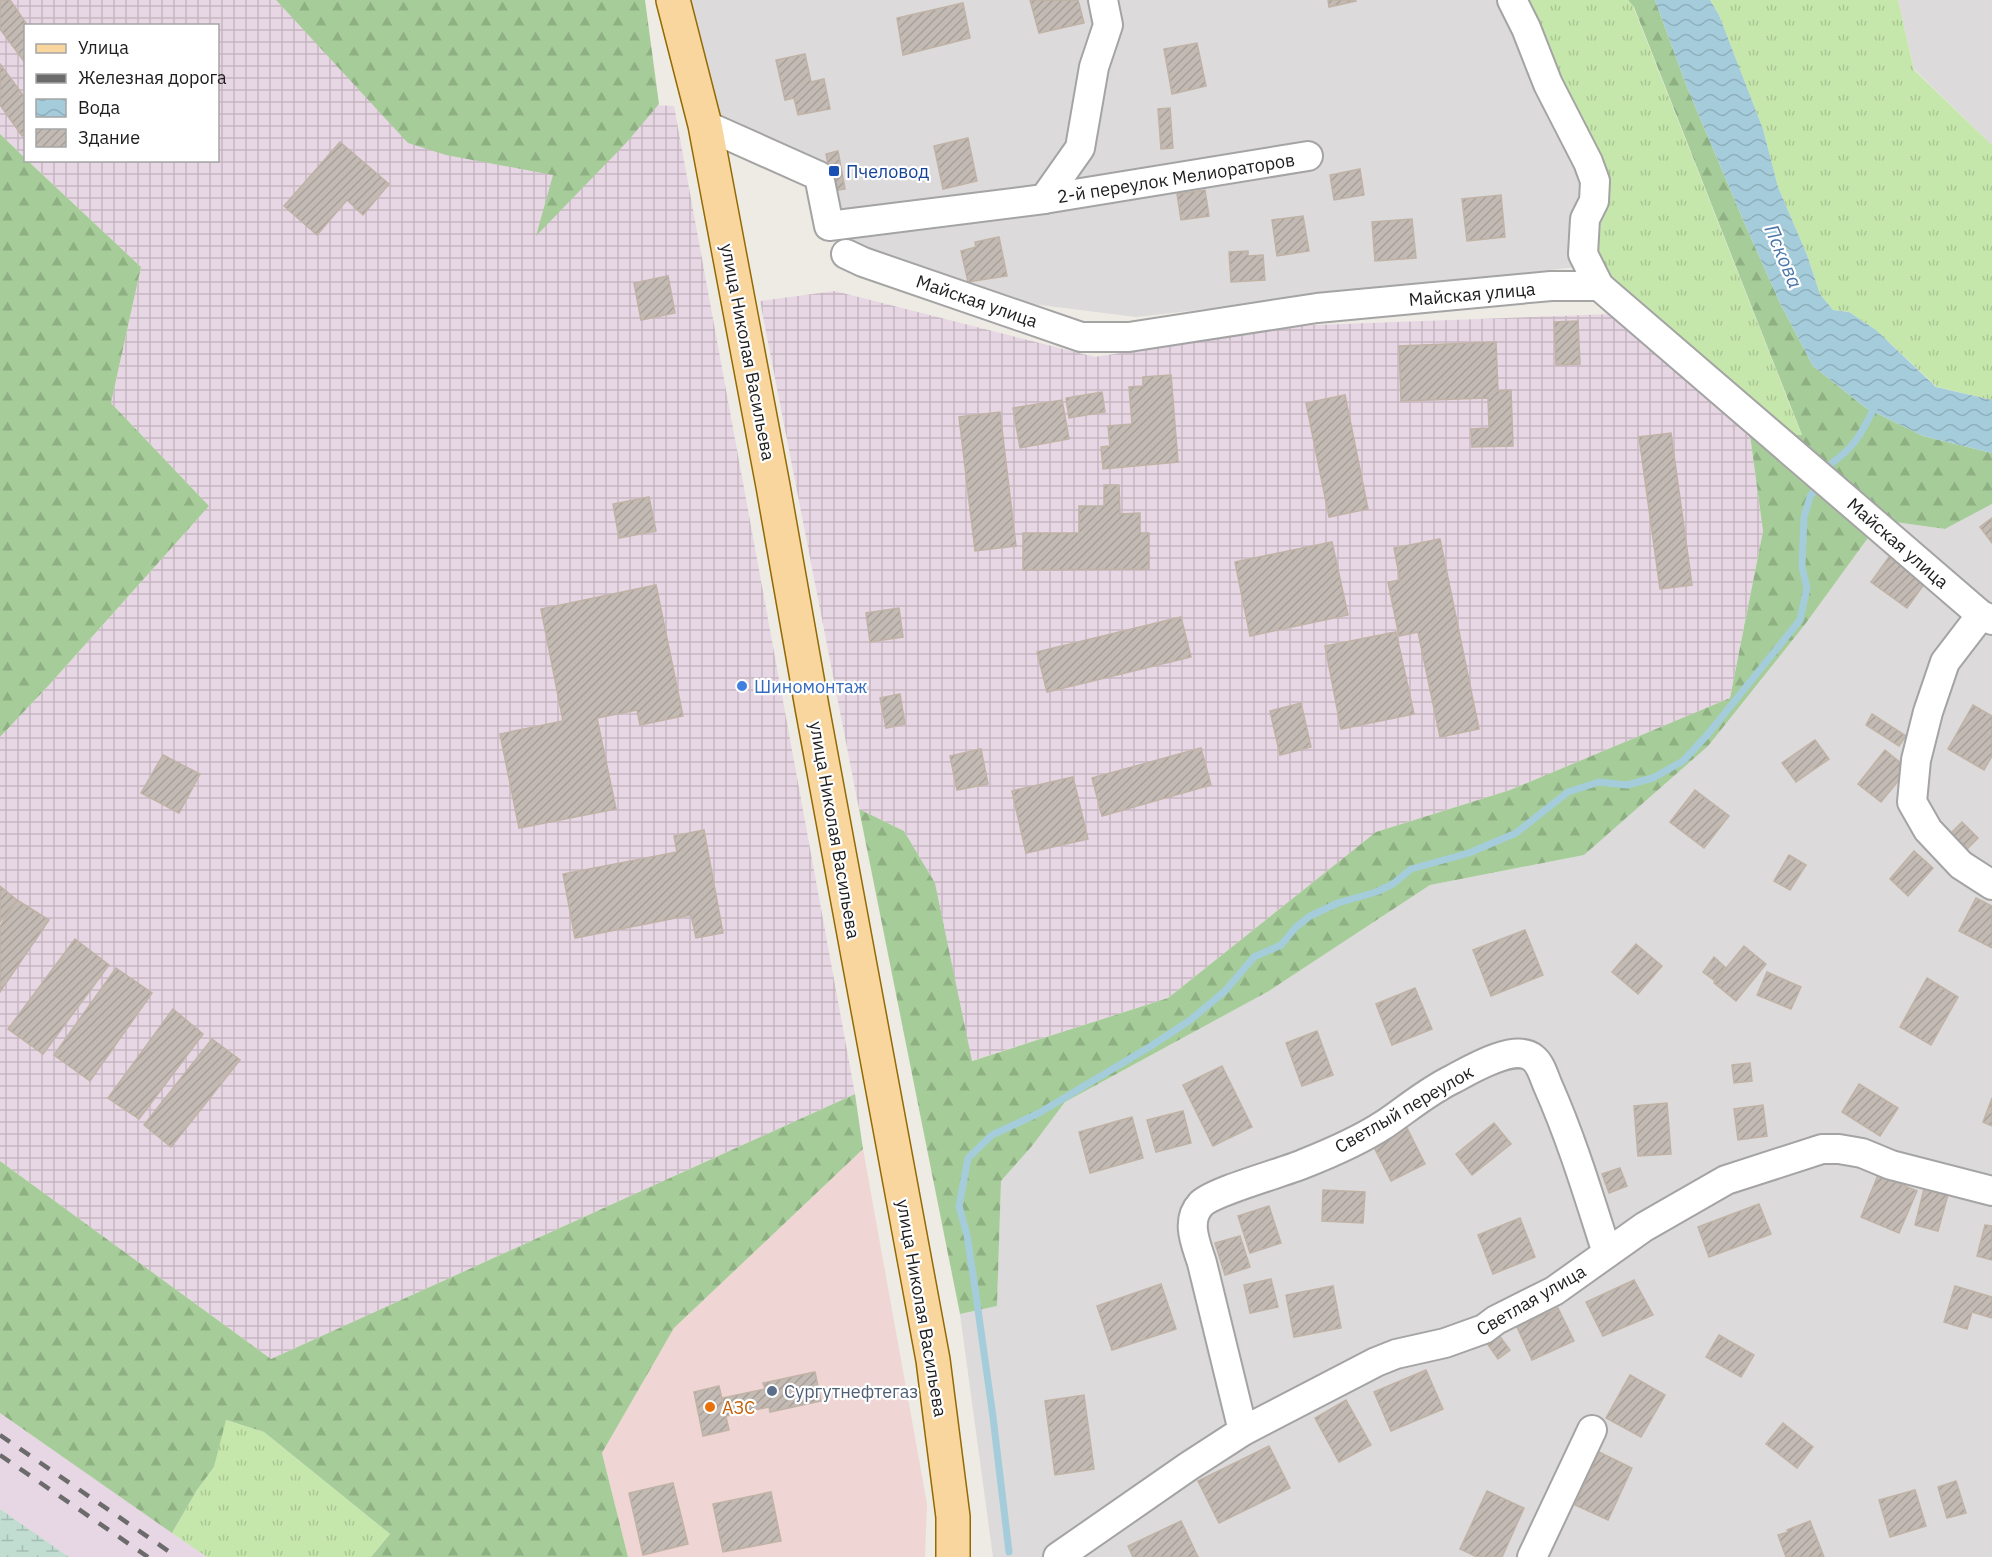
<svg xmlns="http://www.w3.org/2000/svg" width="1992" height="1557" viewBox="0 0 1992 1557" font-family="'IBM Plex Sans',sans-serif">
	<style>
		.residential { fill: #dcdada }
		.commercial { fill: #efd5d3 }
		.industrial { fill: url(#industrial-grid) }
		.railway { fill: #e7d6e3 }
		.grass { fill: url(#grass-tufts) }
		.forest { fill: url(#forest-firs) }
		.wetland { fill: url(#wetland-marsh) }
		.water { fill: url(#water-waves) }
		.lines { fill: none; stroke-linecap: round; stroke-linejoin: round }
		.stream { stroke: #a5ccdb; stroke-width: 7 }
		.building { fill: url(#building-hatch); stroke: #c0b3a6; stroke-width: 1.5 }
		.minor-casing { stroke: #a4a4a4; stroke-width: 32 }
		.major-casing { stroke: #936a04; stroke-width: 36 }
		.minor { stroke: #fff; stroke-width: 28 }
		.major { stroke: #f9d69e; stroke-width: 33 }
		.rail { stroke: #6b6b6b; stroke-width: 4.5; stroke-dasharray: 12 12; stroke-linecap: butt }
		.transit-dot { fill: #1a4fb4; stroke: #fff; stroke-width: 2 }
		.shop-dot { fill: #3f7fe0; stroke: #fff; stroke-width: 2 }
		.service-dot { fill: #5c6f8a; stroke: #fff; stroke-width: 2 }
		.food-dot { fill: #e8710a; stroke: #fff; stroke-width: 2 }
		.labels { text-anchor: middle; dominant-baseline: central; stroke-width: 4.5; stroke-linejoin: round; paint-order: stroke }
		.transit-label { font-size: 18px; fill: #164399; stroke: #fff; text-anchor: start }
		.street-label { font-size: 18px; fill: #1d1d1d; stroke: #fff }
		.shop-label { font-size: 18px; fill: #366cbe; stroke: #fff; text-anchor: start }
		.service-label { font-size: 18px; fill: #4e5e75; stroke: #fff; text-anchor: start }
		.food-label { font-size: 18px; fill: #c56008; stroke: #fff; text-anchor: start }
		.water-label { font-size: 20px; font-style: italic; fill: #4d77aa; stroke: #fff }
	</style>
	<defs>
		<pattern id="industrial-grid" width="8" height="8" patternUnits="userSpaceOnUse" patternTransform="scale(1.5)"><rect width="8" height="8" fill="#e7d6e3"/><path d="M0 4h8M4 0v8" fill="none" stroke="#c6b7c2"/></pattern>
		<pattern id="grass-tufts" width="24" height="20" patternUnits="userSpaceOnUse" patternTransform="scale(1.5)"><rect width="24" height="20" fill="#c6e7ab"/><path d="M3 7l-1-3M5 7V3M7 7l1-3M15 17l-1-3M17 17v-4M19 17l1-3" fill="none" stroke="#aac693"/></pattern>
		<pattern id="forest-firs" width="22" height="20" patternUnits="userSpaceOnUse" patternTransform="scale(1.5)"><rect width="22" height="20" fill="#a6cd99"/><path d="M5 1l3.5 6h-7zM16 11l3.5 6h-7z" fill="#8eb083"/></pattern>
		<pattern id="wetland-marsh" width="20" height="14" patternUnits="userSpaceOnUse" patternTransform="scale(1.5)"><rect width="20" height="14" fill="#c1dcd1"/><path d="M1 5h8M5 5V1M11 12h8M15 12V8" fill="none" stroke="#a5bcb3"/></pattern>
		<pattern id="water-waves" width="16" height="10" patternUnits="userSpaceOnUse" patternTransform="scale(1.5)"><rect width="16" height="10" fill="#a5ccdb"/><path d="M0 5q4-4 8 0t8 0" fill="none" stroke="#8eafbc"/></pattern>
		<pattern id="building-hatch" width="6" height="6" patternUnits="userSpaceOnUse" patternTransform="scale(1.5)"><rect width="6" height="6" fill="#c3bab3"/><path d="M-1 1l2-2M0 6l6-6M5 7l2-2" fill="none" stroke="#a79f9a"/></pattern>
	</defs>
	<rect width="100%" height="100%" fill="#eeebe4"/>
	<!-- residential -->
	<g class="residential">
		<polygon points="686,0 1524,0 1607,190 1594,265 1136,317 984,298 863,262 845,224 833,212 822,160 720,114"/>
		<polygon points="1898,0 1992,0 1992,145 1914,69"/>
		<polygon points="1992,504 1992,1557 993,1557 960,1314 997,1306 1001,1181 1032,1146 1065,1102 1269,991 1430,885 1584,855 1806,623 1881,520 1945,529"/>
	</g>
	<!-- commercial -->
	<polygon class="commercial" points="863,1149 927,1504 925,1557 628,1557 602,1453 674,1328"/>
	<!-- industrial -->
	<g class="industrial">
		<polygon points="0,0 276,0 361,91 674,106 855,1094 271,1359 0,1161 0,737 49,685 209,506 111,403 141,267 28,161 218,160 218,26 26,26 25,158 0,134"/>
		<polygon points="835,291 1095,357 1289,326 1613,314 1750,435 1763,531 1730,698 1510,790 1376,832 1168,998 971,1061 935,883 904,831 859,809 760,301"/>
	</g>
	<!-- railway -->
	<polygon class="railway" points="0,1413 207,1557 69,1557 0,1509"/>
	<!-- grass -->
	<g class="grass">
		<polygon points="1524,0 1628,0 1633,6 1802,436 1750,435 1613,314 1594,265 1607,190"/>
		<polygon points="1710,0 1898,0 1914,70 1992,145 1992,400 1937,387 1876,330 1849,312 1833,310 1820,294 1807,255 1778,187 1763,129 1719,15"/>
		<polygon points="225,1420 264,1432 390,1534 371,1557 207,1557 172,1533 197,1490 214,1467"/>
	</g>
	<!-- forest -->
	<g class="forest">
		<polygon points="276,0 645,0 659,104 627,142 536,236 553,175 446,155 408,143"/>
		<polygon points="1628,0 1655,0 1687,87 1744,222 1780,303 1813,366 1866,408 1923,436 1992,453 1992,504 1945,529 1881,520 1806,623 1708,746 1584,855 1430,885 1269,991 1065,1102 1032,1146 1001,1181 997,1306 960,1314 859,809 904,831 935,883 972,1061 1168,998 1376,832 1510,790 1730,698 1763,531 1750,435 1802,435 1634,7"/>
		<polygon points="0,134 25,158 26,160 28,161 141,267 111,403 209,506 49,685 0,737"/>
		<polygon points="855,1094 863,1149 674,1328 602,1453 628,1557 371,1557 390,1534 264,1432 226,1420 214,1467 197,1490 172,1533 0,1413 0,1161 271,1359"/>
	</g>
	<!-- wetland -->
	<polygon class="wetland" points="0,1509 69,1557 0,1557"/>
	<!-- water -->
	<polygon class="water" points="1655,0 1710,0 1719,15 1763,129 1778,187 1807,255 1820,294 1833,310 1849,312 1876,330 1936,387 1992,400 1992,453 1923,436 1866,408 1813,366 1780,303 1744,222 1687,87"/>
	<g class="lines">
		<!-- stream -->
		<g class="stream">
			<path d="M 1832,463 C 1857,445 1863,430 1876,404"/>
			<polyline points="1009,1552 993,1417 975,1288 967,1235 959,1206 968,1158 992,1135 1039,1113 1151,1046 1189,1021 1225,991 1254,957 1281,945 1296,927 1310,916 1338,903 1376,892 1393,884 1411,869 1469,853 1516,833 1568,792 1599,782 1627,785 1653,778 1683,761 1708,734 1800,620 1807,588 1802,567 1804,517 1810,497 1816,488"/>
		</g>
	</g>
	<!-- building -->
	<g class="building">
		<polygon points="0,0 10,0 28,26 26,26 26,64 0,29"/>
		<polygon points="1030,0 1078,0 1084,23 1039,33"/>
		<polygon points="1328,0 1355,0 1356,1 1329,7"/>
		<polygon points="963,3 970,38 903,55 897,18"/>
		<polygon points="1197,43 1206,86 1172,94 1164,49"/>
		<polygon points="805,54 811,82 824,79 830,109 798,115 794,98 785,100 776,60"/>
		<polygon points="0,64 26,99 26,133 22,136 0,105"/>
		<polygon points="1170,108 1173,148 1161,149 1158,109"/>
		<polygon points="968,138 977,181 943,189 934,146"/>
		<polygon points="340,142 389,184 363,215 347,200 317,235 284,206"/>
		<polygon points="838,151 845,189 833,191 826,154"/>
		<polygon points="1360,169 1364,195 1334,200 1330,175"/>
		<polygon points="1205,190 1209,216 1181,220 1177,194"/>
		<polygon points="1501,195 1505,237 1467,241 1462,199"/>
		<polygon points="1303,216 1309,251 1277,256 1272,220"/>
		<polygon points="1412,219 1416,258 1375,261 1372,222"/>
		<polygon points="999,237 1007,276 968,282 961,251 976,247 975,242"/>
		<polygon points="1248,251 1248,256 1263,255 1265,280 1231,282 1229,252"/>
		<polygon points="668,276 675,313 641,320 634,283"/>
		<polygon points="1578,321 1580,364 1556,365 1554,322"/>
		<polygon points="1496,342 1498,391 1511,390 1513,446 1472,447 1471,429 1489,428 1488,398 1401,401 1399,346"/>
		<polygon points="1171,375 1178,462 1103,469 1101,447 1110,446 1108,426 1132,424 1129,387 1143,386 1143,377"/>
		<polygon points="1102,392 1105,412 1069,418 1066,398"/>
		<polygon points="1345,395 1368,509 1329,517 1306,403"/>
		<polygon points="1062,400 1069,439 1020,448 1013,408"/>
		<polygon points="1000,412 1016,546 975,551 959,417"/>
		<polygon points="1671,433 1692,585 1660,589 1639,437"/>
		<polygon points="1104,485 1119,485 1120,514 1140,513 1140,533 1149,533 1149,569 1023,570 1023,533 1079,533 1079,506 1104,506"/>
		<polygon points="649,497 656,531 619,538 613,504"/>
		<polygon points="1992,518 1992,543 1980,527"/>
		<polygon points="1440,539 1479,729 1440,737 1418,632 1399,636 1388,582 1400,580 1394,548"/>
		<polygon points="1332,542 1348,615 1250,636 1235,562"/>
		<polygon points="1894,550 1930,576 1907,608 1871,582"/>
		<polygon points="656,585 683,716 640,725 637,710 597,718 616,809 519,828 500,734 563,721 541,609"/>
		<polygon points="899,608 903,637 870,642 866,613"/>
		<polygon points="1181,617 1191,657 1047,692 1037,652"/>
		<polygon points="1396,632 1414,714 1341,729 1325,646"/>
		<polygon points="900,694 905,724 886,728 880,698"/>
		<polygon points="1301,703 1311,747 1280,755 1270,711"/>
		<polygon points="1973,705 1992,716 1992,756 1984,770 1948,749"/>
		<polygon points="1872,714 1906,736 1899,746 1866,725"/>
		<polygon points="1815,740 1829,759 1796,782 1782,763"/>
		<polygon points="1201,748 1211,785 1102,816 1092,778"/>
		<polygon points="981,749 988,784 957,790 950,756"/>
		<polygon points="1885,750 1908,769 1881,802 1858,784"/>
		<polygon points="163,755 200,774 179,813 141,793"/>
		<polygon points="1073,777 1088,839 1026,853 1012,791"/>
		<polygon points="1695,790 1729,816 1704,848 1670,822"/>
		<polygon points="1962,822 1978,838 1962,854 1946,838"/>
		<polygon points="704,830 723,933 696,938 691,915 575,938 563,874 677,852 674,836"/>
		<polygon points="1914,851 1933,868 1908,896 1890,879"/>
		<polygon points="1789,855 1806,865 1790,890 1774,881"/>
		<polygon points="0,886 17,900 0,922"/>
		<polygon points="1976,898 1992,906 1992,948 1959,931"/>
		<polygon points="17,900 49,920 0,992 0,926"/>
		<polygon points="1525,930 1543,975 1491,996 1473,950"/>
		<polygon points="75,939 109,965 43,1054 8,1029"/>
		<polygon points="1636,944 1662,966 1638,994 1612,972"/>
		<polygon points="1744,946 1766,964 1736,1001 1714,983"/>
		<polygon points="1714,957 1725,967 1715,981 1703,972"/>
		<polygon points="116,968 152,993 90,1081 54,1055"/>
		<polygon points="1767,972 1801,987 1791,1009 1757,995"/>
		<polygon points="1927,978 1958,997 1931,1045 1900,1027"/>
		<polygon points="1415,988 1432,1029 1392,1045 1376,1004"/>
		<polygon points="173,1009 203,1034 139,1119 108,1098"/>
		<polygon points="1317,1031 1333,1075 1302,1086 1286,1043"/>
		<polygon points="212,1039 240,1060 171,1147 144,1125"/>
		<polygon points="1750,1063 1752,1081 1734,1083 1732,1065"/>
		<polygon points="1222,1066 1252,1127 1213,1146 1183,1085"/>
		<polygon points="1859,1084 1898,1108 1880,1136 1842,1112"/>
		<polygon points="1992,1098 1992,1126 1983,1122"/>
		<polygon points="1667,1103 1671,1154 1638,1156 1634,1106"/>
		<polygon points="1763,1105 1767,1136 1738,1140 1734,1109"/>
		<polygon points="1183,1111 1191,1143 1156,1152 1147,1120"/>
		<polygon points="1132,1117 1143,1158 1090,1173 1079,1132"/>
		<polygon points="1403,1120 1425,1164 1391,1181 1369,1137"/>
		<polygon points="1494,1123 1511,1144 1472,1175 1456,1154"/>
		<polygon points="1620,1168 1627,1186 1609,1193 1602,1174"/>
		<polygon points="1878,1175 1917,1191 1899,1233 1861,1217"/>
		<polygon points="1925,1185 1949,1191 1938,1231 1915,1225"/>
		<polygon points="1323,1190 1365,1192 1363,1223 1322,1221"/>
		<polygon points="1759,1204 1771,1234 1709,1257 1698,1227"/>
		<polygon points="1269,1206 1281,1243 1250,1253 1238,1216"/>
		<polygon points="1520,1218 1535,1257 1493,1274 1478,1235"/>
		<polygon points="1985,1225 1992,1226 1992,1260 1977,1256"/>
		<polygon points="1240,1236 1250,1267 1225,1275 1215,1243"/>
		<polygon points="1271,1279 1278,1307 1250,1313 1244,1285"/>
		<polygon points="1634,1280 1653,1315 1603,1336 1586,1302"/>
		<polygon points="1161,1284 1176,1329 1112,1350 1097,1306"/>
		<polygon points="1333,1286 1341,1328 1294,1337 1286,1295"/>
		<polygon points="1955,1286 1992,1297 1992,1318 1972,1312 1967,1329 1944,1322"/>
		<polygon points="1558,1308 1574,1341 1532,1360 1517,1327"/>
		<polygon points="1498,1334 1510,1350 1498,1359 1486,1342"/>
		<polygon points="1719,1335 1754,1355 1741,1377 1706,1357"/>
		<polygon points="1426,1370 1443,1409 1391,1431 1374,1392"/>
		<polygon points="815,1372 821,1401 770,1412 769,1407 726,1416 722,1398 765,1389 763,1383"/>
		<polygon points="1630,1375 1665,1395 1641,1437 1606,1418"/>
		<polygon points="719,1386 729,1430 703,1436 694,1392"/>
		<polygon points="1084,1395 1094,1469 1055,1475 1045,1401"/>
		<polygon points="1346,1400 1371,1445 1339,1462 1315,1418"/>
		<polygon points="1783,1423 1813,1447 1797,1468 1766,1444"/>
		<polygon points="1269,1446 1290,1488 1219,1523 1198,1481"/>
		<polygon points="1599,1452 1632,1468 1608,1520 1575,1505"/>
		<polygon points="1956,1481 1966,1513 1947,1518 1938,1487"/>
		<polygon points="673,1483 688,1544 643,1555 629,1493"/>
		<polygon points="1915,1490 1926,1526 1890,1537 1879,1500"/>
		<polygon points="1487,1491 1524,1508 1502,1557 1477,1557 1460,1549"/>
		<polygon points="771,1492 781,1541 723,1552 713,1504"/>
		<polygon points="1181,1521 1198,1557 1133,1557 1128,1546"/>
		<polygon points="1810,1521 1824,1557 1786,1557 1778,1535 1788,1532 1787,1530"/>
	</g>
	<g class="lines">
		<defs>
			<g id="minor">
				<polyline points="1512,0 1526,28 1548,84 1588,162 1595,181 1594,201 1585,219 1583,254 1599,286"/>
				<polyline points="705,125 819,176 829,226 1044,199 1080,148 1094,67 1108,25 1103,0"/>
				<polyline points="1044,199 1308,156"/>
				<polyline points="846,254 863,262 1081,337 1129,337 1317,308 1551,286 1599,286 1981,615 1992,620"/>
				<polyline points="1981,615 1945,662 1928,712 1916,760 1912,802 1928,830 1961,865 1992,885"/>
				<path d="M 1243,1431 L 1202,1263 C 1196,1244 1185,1221 1201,1204 C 1214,1191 1282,1173 1303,1164 C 1331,1153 1359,1141 1385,1124 C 1407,1109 1428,1091 1453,1079 C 1470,1070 1515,1043 1533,1058 C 1541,1064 1544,1077 1548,1086 C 1572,1140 1589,1197 1607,1253"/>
				<polyline points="1058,1557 1189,1466 1243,1431 1376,1362 1396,1354 1445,1343 1484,1329 1496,1320 1554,1291 1644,1227 1726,1180 1822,1149 1839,1149 1862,1153 1891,1165 1992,1191"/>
				<polyline points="1532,1557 1592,1430"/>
			</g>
			<polyline id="major" points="673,0 705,125 773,486 812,707 933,1360 953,1517 953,1557"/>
		</defs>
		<!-- minor casing -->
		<use href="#minor" class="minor-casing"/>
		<!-- major casing -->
		<use href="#major" class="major-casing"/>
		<!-- minor -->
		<use href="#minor" class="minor"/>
		<!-- major -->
		<use href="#major" class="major"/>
		<!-- rail -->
		<g class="rail">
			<polyline points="0,1435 177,1557"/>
			<polyline points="0,1455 148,1557"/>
		</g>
	</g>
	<!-- markers -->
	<rect class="transit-dot" x="828" y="165" width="12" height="12" rx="3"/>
	<circle class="shop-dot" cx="742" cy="686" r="6"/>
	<circle class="service-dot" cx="772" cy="1391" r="6"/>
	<circle class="food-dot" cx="710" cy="1407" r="6"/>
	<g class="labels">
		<!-- transit labels -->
		<g class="transit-label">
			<text x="846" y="171">Пчеловод</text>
		</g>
		<!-- street labels -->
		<g class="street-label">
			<text transform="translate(1176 178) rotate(-9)">2-й переулок Мелиораторов</text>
			<text transform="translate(1472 294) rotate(-5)">Майская улица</text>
			<text transform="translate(977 301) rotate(19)">Майская улица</text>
			<text transform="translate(748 352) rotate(79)">улица Николая Васильева</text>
			<text transform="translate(1898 543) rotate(41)">Майская улица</text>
			<text transform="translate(835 830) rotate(80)">улица Николая Васильева</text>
			<text transform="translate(1404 1109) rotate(-30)">Светлый переулок</text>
			<text transform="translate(1531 1300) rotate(-30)">Светлая улица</text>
			<text transform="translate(922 1308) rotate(80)">улица Николая Васильева</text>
		</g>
		<!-- shop labels -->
		<g class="shop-label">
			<text x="754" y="686">Шиномонтаж</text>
		</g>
		<!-- service labels -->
		<g class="service-label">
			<text x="784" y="1391">Сургутнефтегаз</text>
		</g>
		<!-- food labels -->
		<g class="food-label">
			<text x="722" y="1407">АЗС</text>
		</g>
		<!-- water labels -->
		<g class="water-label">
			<text transform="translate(1784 256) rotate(67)">Пскова</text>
		</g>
	</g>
	<!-- legend -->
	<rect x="24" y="24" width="195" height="138" fill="#ffffff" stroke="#a5a5a5" stroke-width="1.5"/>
	<rect x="36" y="44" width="30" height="9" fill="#f9d69e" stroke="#a5a5a5" stroke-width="1.5"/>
	<text x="78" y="54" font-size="18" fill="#1d1d1d">Улица</text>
	<rect x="36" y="74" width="30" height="9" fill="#6b6b6b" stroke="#a5a5a5" stroke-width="1.5"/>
	<text x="78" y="84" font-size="18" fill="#1d1d1d">Железная дорога</text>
	<rect x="36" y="99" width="30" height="18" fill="url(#water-waves)" stroke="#a5a5a5" stroke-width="1.5"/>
	<text x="78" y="114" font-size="18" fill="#1d1d1d">Вода</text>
	<rect x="36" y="129" width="30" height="18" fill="url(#building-hatch)" stroke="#a5a5a5" stroke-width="1.5"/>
	<text x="78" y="144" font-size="18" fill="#1d1d1d">Здание</text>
</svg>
